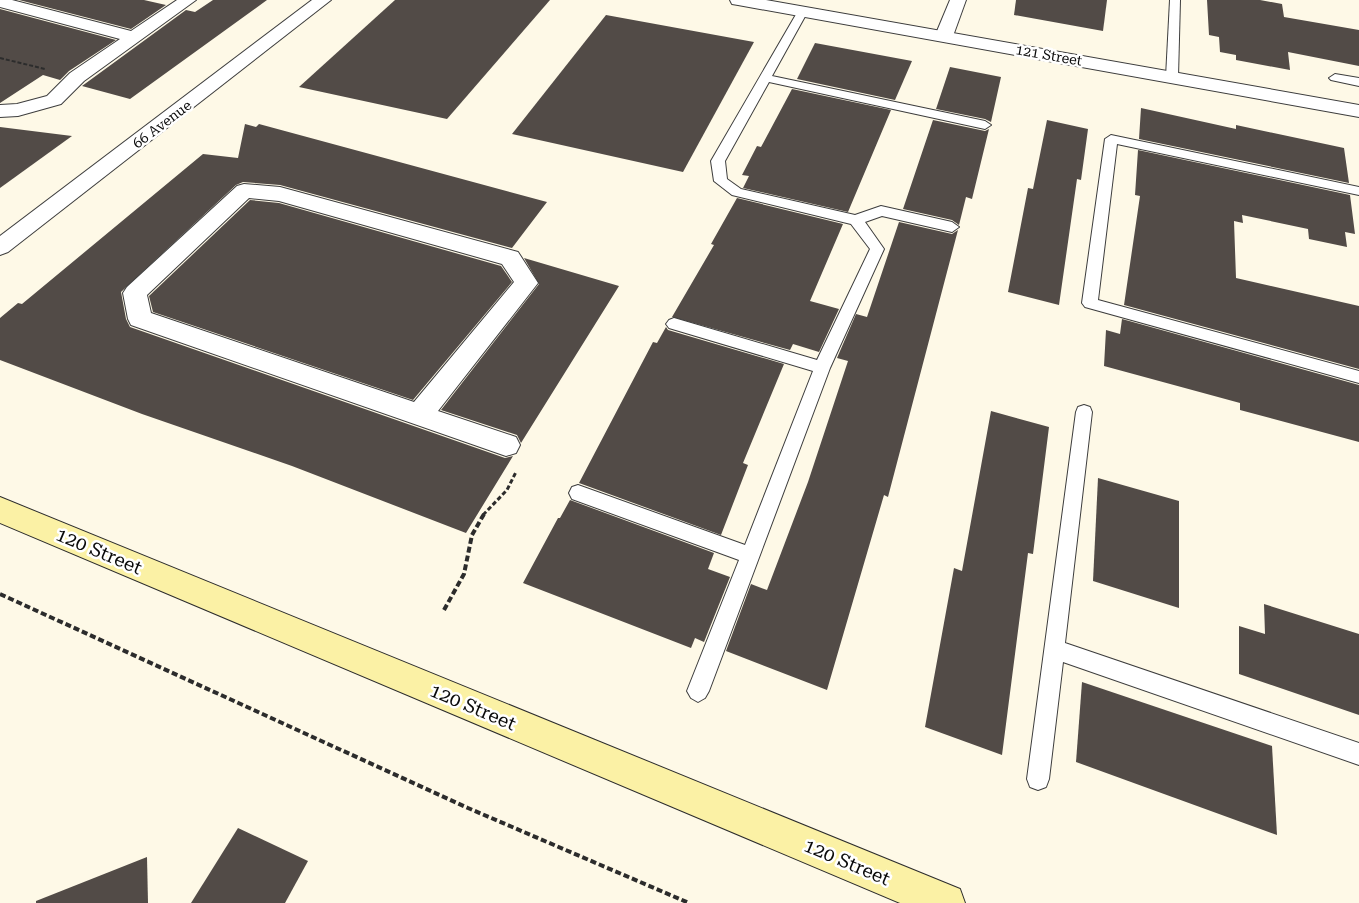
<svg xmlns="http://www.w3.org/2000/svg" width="1359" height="903" viewBox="0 0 1359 903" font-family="'Roboto Serif',serif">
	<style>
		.building { fill: #524b47 }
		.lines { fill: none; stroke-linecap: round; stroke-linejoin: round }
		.service-casing { stroke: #3d3d3d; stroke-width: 2 }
		.minor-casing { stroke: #3d3d3d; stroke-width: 2 }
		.tertiary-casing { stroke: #3d3d3d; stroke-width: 2 }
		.secondary-casing { stroke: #2c2c2c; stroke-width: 2 }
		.path-far2 { stroke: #2c2c2c; stroke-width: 2; stroke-dasharray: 4 2; stroke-linecap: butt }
		.path-far1 { stroke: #2c2c2c; stroke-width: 3; stroke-dasharray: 4.5 2.5; stroke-linecap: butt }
		.path { stroke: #2c2c2c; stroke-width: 4; stroke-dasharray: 6 3; stroke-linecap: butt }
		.service { fill: #fff; fill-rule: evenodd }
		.minor { fill: #fff; fill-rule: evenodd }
		.tertiary { fill: #fff; fill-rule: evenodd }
		.secondary { fill: #fbf1a5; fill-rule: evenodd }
		.labels { text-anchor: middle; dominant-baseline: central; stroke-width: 5; stroke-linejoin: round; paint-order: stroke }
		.far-street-label { font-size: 14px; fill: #0a0a0a; stroke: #fff }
		.near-street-label { font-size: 19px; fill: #0a0a0a; stroke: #fff }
	</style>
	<rect width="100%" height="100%" fill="#fef9e7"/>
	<!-- building -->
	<g class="building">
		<polygon points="19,0 144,0 166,5 131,29"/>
		<polygon points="213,0 267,0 130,99 82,86 186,10 195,12"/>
		<polygon points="395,0 550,0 447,119 299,87"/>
		<polygon points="1016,0 1107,0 1103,31 1014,15"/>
		<polygon points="1207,0 1260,0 1282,4 1284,17 1359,30 1359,66 1288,52 1290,70 1236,60 1236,55 1220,52 1219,37 1209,35"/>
		<polygon points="0,9 116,40 69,71 60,80 43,75 0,103"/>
		<polygon points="606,15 754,42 683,172 512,134"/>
		<polygon points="815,43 912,61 895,100 797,79"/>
		<polygon points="950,67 1001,77 991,122 985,119 936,109"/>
		<polygon points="792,89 891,110 848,212 743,188 749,176 742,175 757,146 761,147"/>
		<polygon points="1141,108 1236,129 1236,125 1344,148 1349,183 1139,139"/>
		<polygon points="933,120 985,131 989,129 972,199 966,197 959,225 952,220 903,209"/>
		<polygon points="1047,120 1088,129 1081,180 1077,179 1059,305 1008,292 1028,188 1033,189"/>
		<polygon points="245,124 256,127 259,124 547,202 512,248 280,185 243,182 236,185 121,292 126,319 130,327 505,458 513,456 466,533 292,466 142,414 0,360 0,318 18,303 22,304 203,154 238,158"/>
		<polygon points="0,127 72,136 0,188"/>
		<polygon points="1138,150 1350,195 1355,234 1345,232 1347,247 1309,239 1308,229 1242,215 1243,223 1234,221 1236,278 1359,306 1359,369 1124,305 1140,196 1135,195"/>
		<polygon points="737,198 843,224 810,301 839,309 819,352 793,344 790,350 672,317 714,245 711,244"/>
		<polygon points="250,200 279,203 501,266 512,282 413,400 153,312 149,296"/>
		<polygon points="899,222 952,234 958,230 888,497 884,495 827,690 726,651 751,584 767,590 808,482 848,361 837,358 856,314 867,317"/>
		<polygon points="524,258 619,286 521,443 517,435 441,410 539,284"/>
		<polygon points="1122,319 1359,385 1359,442 1240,410 1240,403 1104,366 1106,330 1120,334"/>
		<polygon points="666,327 668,330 784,364 743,463 748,465 721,535 579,483 653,342 657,343"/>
		<polygon points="991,411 1049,427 1033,554 1028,553 1002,755 925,727 954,568 962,571"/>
		<polygon points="1098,478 1179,501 1179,608 1093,581"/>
		<polygon points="570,500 714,553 708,569 730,577 704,642 695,638 691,648 523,583 558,518 560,518"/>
		<polygon points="1264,604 1359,634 1359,715 1239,674 1239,626 1265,634"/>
		<polygon points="1082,682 1272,746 1277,835 1076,762"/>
		<polygon points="238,828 308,861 285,903 191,903"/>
		<polygon points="147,857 148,903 36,903 36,901"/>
	</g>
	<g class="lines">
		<defs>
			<g id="service">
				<polygon points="1170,0 1180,0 1178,77 1172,81 1166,77"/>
				<polygon points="803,8 808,11 772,76 985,121 991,125 985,129 769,82 725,161 727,179 741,189 855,215 881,206 952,222 959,227 952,232 882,216 865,222 884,249 830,368 709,691 705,698 698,702 691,698 687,691 739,560 572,499 569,493 572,487 578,485 745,545 813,371 669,328 666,324 669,320 674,318 817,360 870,249 851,224 732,195 714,181 711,161 798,11"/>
				<polygon points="1335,74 1359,78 1359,86 1331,80 1329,78"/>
				<polygon points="1111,135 1359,187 1359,195 1117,144 1098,300 1359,371 1359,383 1085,307 1082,303 1105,139"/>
				<polygon points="1084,405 1090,407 1092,412 1065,643 1359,743 1359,765 1063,662 1049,779 1046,787 1038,790 1030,787 1027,779 1076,412 1078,407"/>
			</g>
			<g id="minor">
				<polygon points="0,0 12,0 131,31 177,0 196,0 84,81 61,104 18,116 0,117 0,105 17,104 47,96 70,73 120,39 0,7"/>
				<polygon points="312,0 331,0 8,252 0,255 0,236"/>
				<polygon points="950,0 966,0 953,36 950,40 938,40 935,36"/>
				<path d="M 244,184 L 280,187 L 518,252 L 538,283 L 438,411 L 516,437 L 520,445 L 516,453 L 506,456 L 131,325 L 128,319 L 123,293 L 127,287 L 237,186 ZM 249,198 L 279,201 L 502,264 L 514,282 L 414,402 L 151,313 L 147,295 Z"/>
			</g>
			<polygon id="tertiary" points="730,0 766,0 1359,105 1359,117 738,5 732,4"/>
			<polygon id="secondary" points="0,497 960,889 965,903 900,903 0,523"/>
		</defs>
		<!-- service casing -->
		<use href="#service" class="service-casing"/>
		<!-- minor casing -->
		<use href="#minor" class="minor-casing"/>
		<!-- tertiary casing -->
		<use href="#tertiary" class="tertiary-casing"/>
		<!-- secondary casing -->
		<use href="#secondary" class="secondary-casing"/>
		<!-- path-far2 -->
		<polyline class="path-far2" points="0,58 45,69"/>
		<!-- path-far1 -->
		<polyline class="path-far1" points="483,515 507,490 516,472"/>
		<!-- path -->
		<g class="path">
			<polyline points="0,594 468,808 689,903"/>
			<polyline points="444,610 464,574 472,535 484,514"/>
		</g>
		<!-- service -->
		<use href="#service" class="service"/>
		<!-- minor -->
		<use href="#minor" class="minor"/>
		<!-- tertiary -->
		<use href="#tertiary" class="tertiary"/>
		<!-- secondary -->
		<use href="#secondary" class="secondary"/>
	</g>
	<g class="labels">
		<!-- far-street labels -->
		<g class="far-street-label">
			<text transform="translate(1049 55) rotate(10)">121 Street</text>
			<text transform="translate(162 124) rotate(-37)">66 Avenue</text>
		</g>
		<!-- near-street labels -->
		<g class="near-street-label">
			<text transform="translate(99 551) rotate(23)">120 Street</text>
			<text transform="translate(473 707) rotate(23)">120 Street</text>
			<text transform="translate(847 862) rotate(23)">120 Street</text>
		</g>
	</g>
</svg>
